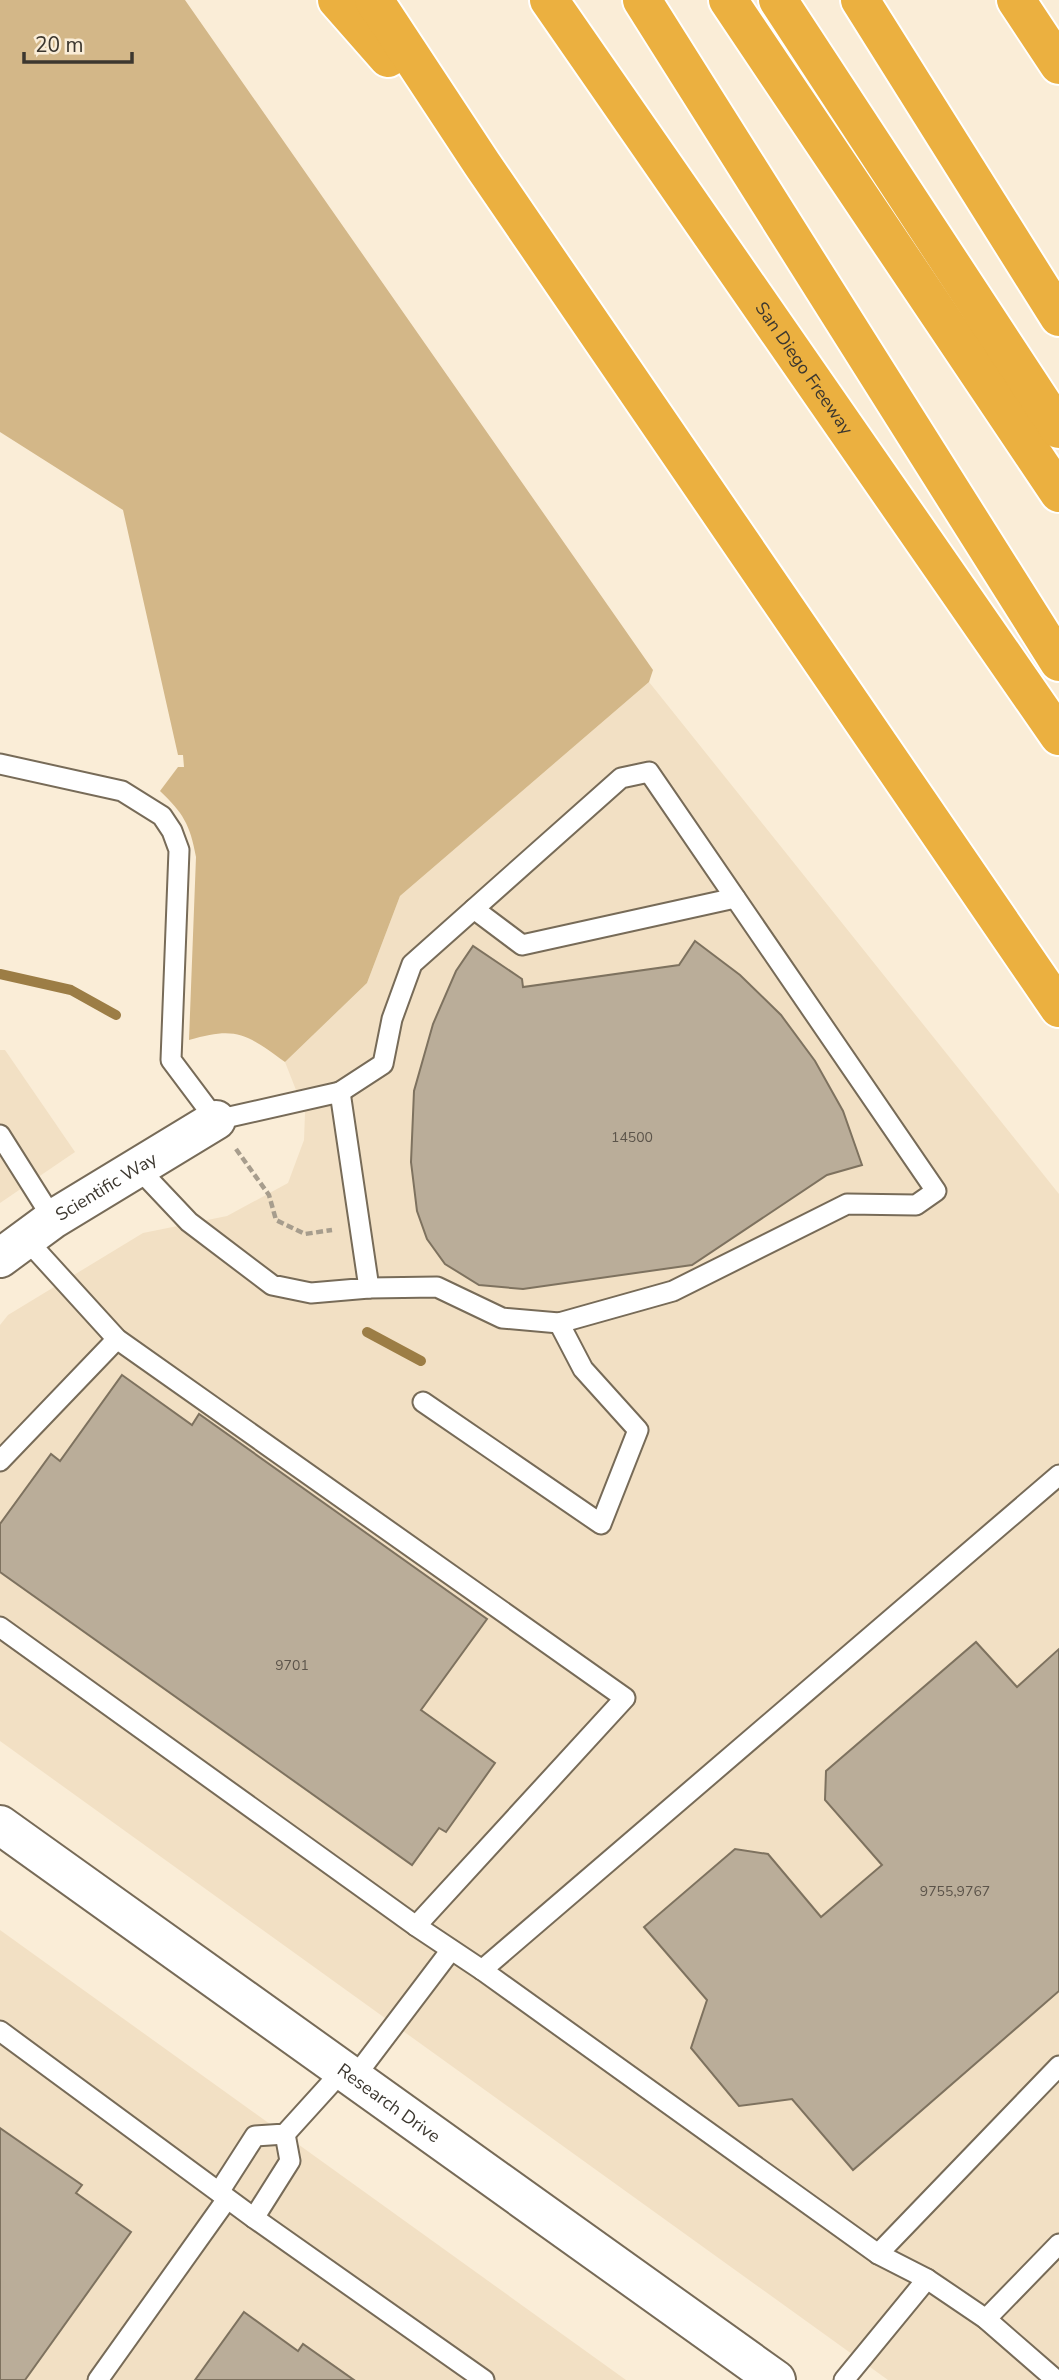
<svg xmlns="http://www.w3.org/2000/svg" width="1059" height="2380" viewBox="0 0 1059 2380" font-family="'Nunito Sans',sans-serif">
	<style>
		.built { fill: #f2e0c4 }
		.green { fill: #d3b788 }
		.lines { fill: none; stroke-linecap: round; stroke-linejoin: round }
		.stream { stroke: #9c7d45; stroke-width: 10 }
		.building { fill: #baad99; stroke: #7e725f; stroke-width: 2 }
		.lane-casing { stroke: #776b58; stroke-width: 23 }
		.secondary-casing { stroke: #776b58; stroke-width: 42 }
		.highway-casing { stroke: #fff; stroke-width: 42 }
		.path { stroke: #a79d8d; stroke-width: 4.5; stroke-dasharray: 7 3.5; stroke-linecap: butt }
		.lane { stroke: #fff; stroke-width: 19 }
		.secondary { stroke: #fff; stroke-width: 38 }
		.highway { stroke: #ebb040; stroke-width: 38 }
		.labels { text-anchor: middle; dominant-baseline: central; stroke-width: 7; stroke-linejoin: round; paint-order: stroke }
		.number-label { font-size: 14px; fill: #5c544a }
		.street-label { font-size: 18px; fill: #3c372f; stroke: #faedd7 }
	</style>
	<rect width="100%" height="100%" fill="#faedd7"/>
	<!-- built -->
	<g class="built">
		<polygon points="649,682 1059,1194 1059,2380 888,2380 0,1741 0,1325 8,1315 143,1233 227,1216 288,1183 304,1140 305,1113 285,1062 367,983 400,896"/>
		<polygon points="0,1050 5,1050 75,1152 0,1203"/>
		<polygon points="0,1930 626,2380 0,2380"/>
	</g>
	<!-- green -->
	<path class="green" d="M 0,0 L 185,0 L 653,670 L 649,682 L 400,896 L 367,983 L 285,1062 C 246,1034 237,1026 189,1040 L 196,857 C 190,824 183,813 160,791 L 178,767 L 184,767 L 183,755 L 178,755 L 123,510 L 0,432 Z"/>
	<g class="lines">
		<!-- stream -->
		<g class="stream">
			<polyline points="0,974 71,990 116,1015"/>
			<polyline points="367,1332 421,1361"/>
		</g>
	</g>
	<!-- building -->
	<g class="building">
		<polygon points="695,941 740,975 781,1015 815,1061 843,1111 862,1165 827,1175 692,1265 523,1289 479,1285 445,1264 427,1239 417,1211 411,1162 414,1091 433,1024 456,971 473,946 522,979 523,987 679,965"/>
		<polygon points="122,1375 192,1425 199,1414 487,1619 421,1710 495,1763 446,1832 439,1828 412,1865 0,1572 0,1524 51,1454 60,1461"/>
		<polygon points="976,1642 1017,1687 1059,1649 1059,1991 853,2170 792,2099 739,2106 691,2048 707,2000 644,1927 735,1849 768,1854 821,1917 882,1865 825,1800 826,1771"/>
		<polygon points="0,2128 82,2185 76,2193 131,2232 25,2380 0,2380"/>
		<polygon points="244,2312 298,2351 303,2344 354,2380 195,2380"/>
	</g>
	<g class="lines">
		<defs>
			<g id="lane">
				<polyline points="0,764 122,791 162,816 172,831 179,850 171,1060 216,1120 340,1092 369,1288 311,1293 272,1285 189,1222 137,1167"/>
				<polyline points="474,909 522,945 735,898"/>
				<polyline points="340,1092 383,1064 392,1019 412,964 621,778 649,772 936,1191 916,1205 847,1204 673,1291 559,1323 502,1318 437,1287 369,1288"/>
				<polyline points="0,1135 53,1219"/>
				<polyline points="25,1238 117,1339 625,1698 416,1926 482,1970"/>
				<polyline points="423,1402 601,1524 638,1430 583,1369 559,1323"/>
				<polyline points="0,1461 117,1339"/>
				<polyline points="0,1627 416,1926"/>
				<polyline points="0,2031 254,2218 484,2380"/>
				<polyline points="354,2078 451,1950"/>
				<polyline points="219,2192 255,2136 285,2134 343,2070"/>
				<polyline points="254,2218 290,2161 285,2134"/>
				<polyline points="878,2254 1059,2066"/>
				<polyline points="927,2279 878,2254 482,1970 1059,1475"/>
				<polyline points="986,2319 1059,2244"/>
				<polyline points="98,2380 227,2199"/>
				<polyline points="844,2380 927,2279 986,2319 1056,2380"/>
			</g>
			<g id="secondary">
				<path id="s1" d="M 0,1258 L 53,1219 L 216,1120"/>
				<path id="s2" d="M 0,1825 L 776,2380"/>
			</g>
			<g id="highway">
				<polyline points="337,0 388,58"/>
				<polyline points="374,0 482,164 1059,1008"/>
				<path id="s3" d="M 549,0 L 1059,736"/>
				<polyline points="642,0 1059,662"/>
				<polyline points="728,0 1059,493"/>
				<polyline points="778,0 1059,429"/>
				<polyline points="860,0 1059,317"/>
				<polyline points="1016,0 1059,65"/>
			</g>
		</defs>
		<!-- lane casing -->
		<use href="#lane" class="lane-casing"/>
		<!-- secondary casing -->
		<use href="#secondary" class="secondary-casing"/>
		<!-- highway casing -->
		<use href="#highway" class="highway-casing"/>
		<!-- path -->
		<polyline class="path" points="236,1149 269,1195 276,1220 305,1234 332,1230"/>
		<!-- lane -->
		<use href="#lane" class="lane"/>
		<!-- secondary -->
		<use href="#secondary" class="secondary"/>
		<!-- highway -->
		<use href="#highway" class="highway"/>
	</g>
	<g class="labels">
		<!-- number labels -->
		<g class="number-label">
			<text x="632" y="1137">14500</text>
			<text x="292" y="1665">9701</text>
			<text x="955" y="1891">9755,9767</text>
		</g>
		<!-- street labels -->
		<g class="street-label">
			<text stroke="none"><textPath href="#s3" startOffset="448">San Diego Freeway</textPath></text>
			<text stroke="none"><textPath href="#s1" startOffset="128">Scientific Way</textPath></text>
			<text stroke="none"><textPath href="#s2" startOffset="478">Research Drive</textPath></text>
		</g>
	</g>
	<!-- scale -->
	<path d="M24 52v10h108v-10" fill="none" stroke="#3c372f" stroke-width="3.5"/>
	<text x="35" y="52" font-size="21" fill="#3c372f" stroke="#faedd7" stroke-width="5" paint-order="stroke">20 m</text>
</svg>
